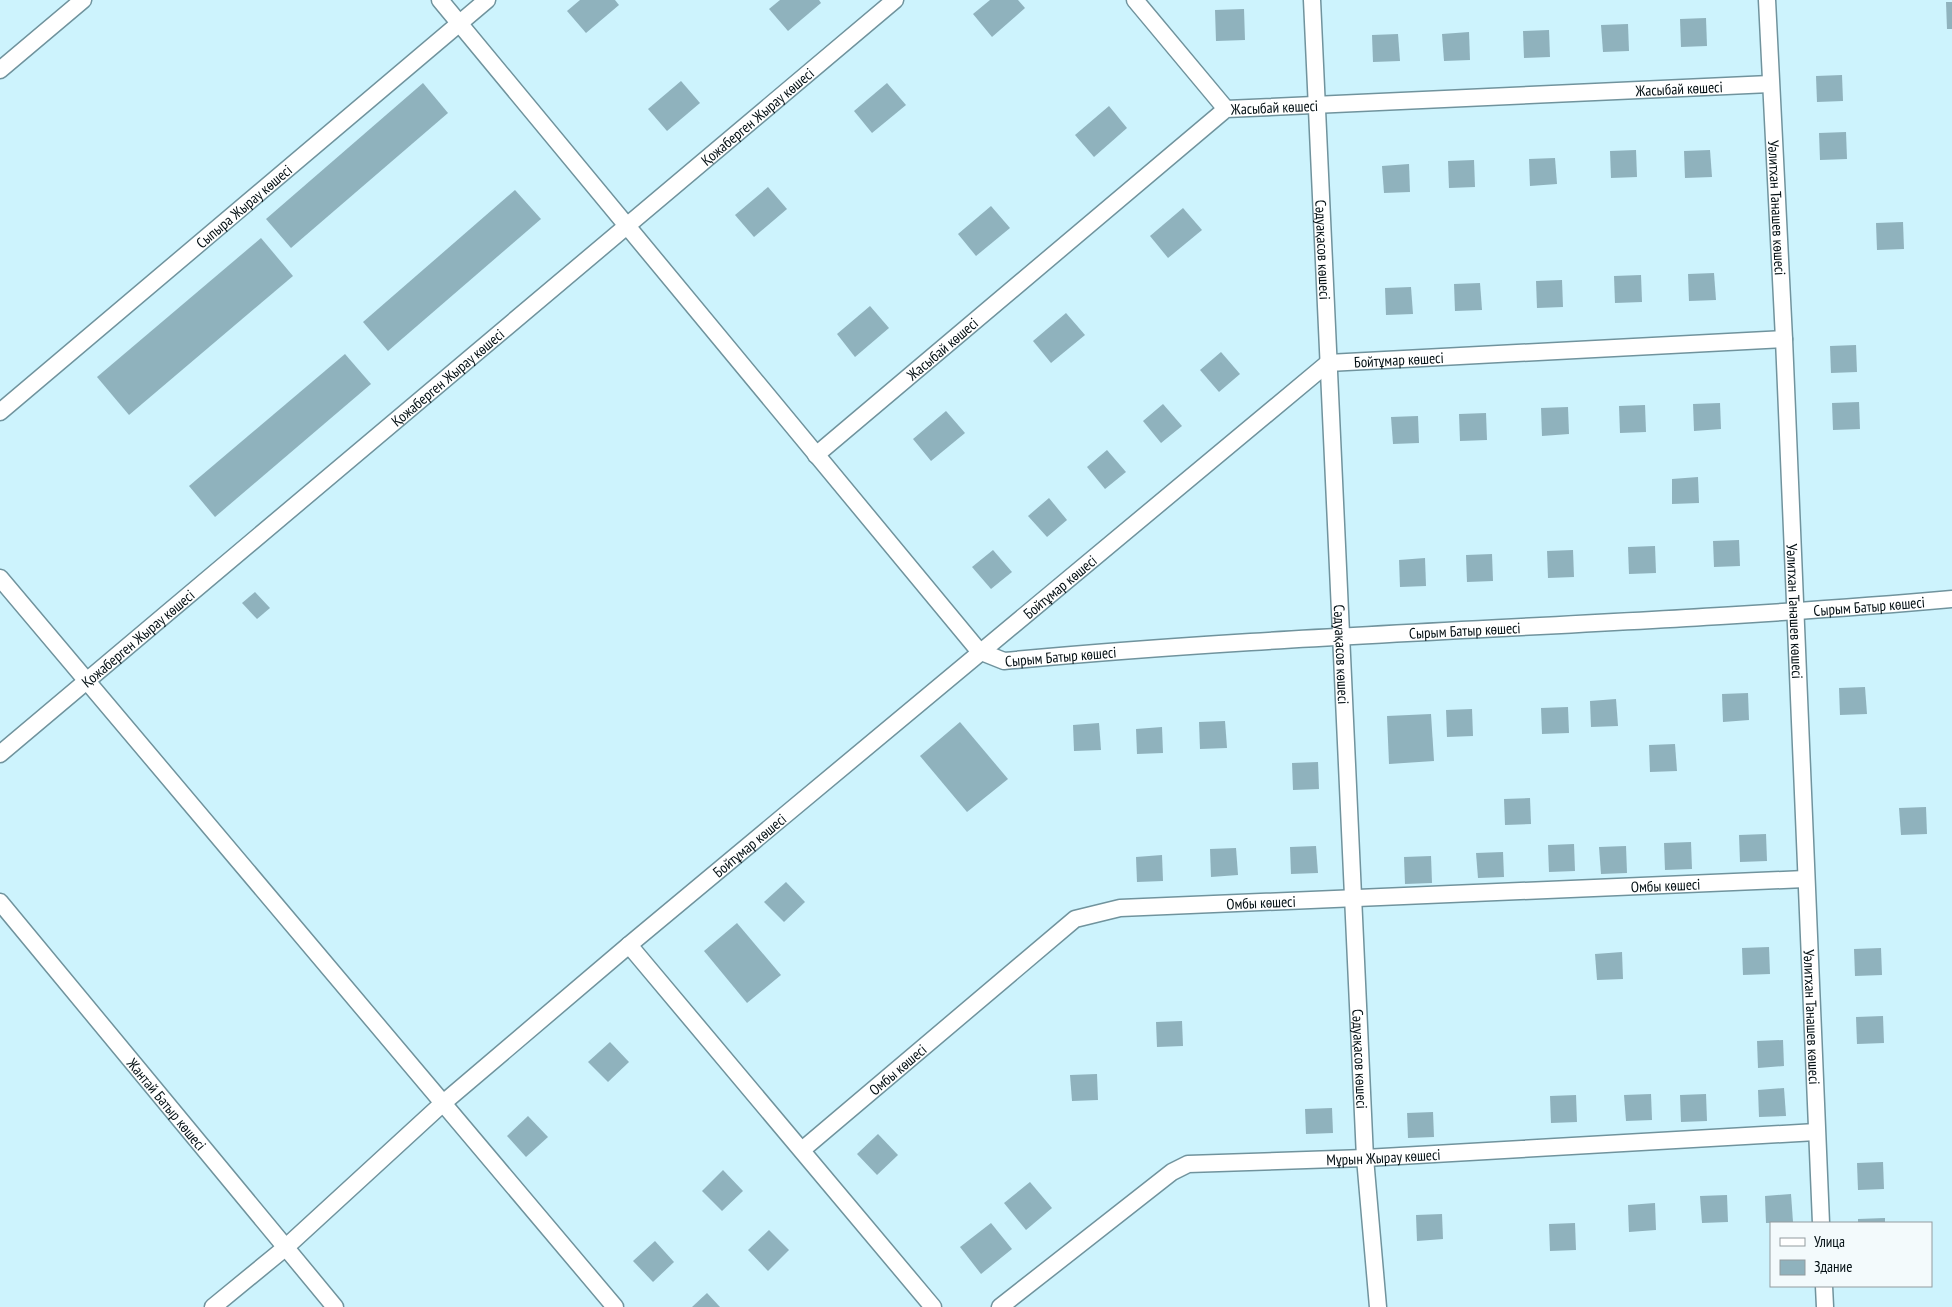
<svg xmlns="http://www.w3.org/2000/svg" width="1952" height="1307" viewBox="0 0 1952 1307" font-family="'PT Sans Narrow',sans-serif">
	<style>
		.building { fill: #8fb2bd }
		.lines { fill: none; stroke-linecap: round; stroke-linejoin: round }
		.street-casing { stroke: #70939d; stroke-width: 19 }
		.street { stroke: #fff; stroke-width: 16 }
		.labels { text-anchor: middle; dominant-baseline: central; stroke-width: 5; stroke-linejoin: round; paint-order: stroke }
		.street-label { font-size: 15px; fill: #030f13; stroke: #f3fafc }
	</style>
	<rect width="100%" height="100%" fill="#cdf3fd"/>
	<!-- building -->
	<g class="building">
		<polygon points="580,0 615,0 619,5 586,33 567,11"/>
		<polygon points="780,0 819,0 821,3 788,31 769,9"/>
		<polygon points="990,0 1018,0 1025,8 992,37 973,14"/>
		<polygon points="1946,2 1952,2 1952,29 1947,29"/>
		<polygon points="1244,9 1245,40 1216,41 1215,10"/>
		<polygon points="1706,18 1707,46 1681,47 1680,19"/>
		<polygon points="1628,24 1629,51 1603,52 1601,25"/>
		<polygon points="1549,30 1550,57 1524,58 1523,31"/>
		<polygon points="1469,32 1470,60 1444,61 1442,34"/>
		<polygon points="1398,34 1400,61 1373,62 1372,35"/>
		<polygon points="1842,75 1843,101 1817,102 1816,76"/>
		<polygon points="681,81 700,103 667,131 648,109"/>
		<polygon points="423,83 448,113 291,248 266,219"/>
		<polygon points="887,83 906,105 872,133 854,111"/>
		<polygon points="1109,106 1127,128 1094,157 1075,135"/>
		<polygon points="1846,132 1847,159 1820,160 1819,133"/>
		<polygon points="1636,150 1637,177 1611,178 1610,151"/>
		<polygon points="1710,150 1712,177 1685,178 1684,151"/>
		<polygon points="1555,158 1557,184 1530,186 1529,159"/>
		<polygon points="1474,160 1475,187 1449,188 1448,161"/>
		<polygon points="1409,164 1410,192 1384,193 1382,166"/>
		<polygon points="768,187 787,209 754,237 735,215"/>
		<polygon points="515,190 541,219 388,351 363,322"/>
		<polygon points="991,206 1010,228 976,256 958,234"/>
		<polygon points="1183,208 1202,230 1168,258 1150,236"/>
		<polygon points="1903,222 1904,249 1877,250 1876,223"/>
		<polygon points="261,238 293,276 129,415 97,377"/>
		<polygon points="1714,273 1716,300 1689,301 1688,274"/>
		<polygon points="1641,275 1642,302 1615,303 1614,276"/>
		<polygon points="1562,280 1563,307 1537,308 1536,281"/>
		<polygon points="1480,283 1482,310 1455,311 1454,284"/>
		<polygon points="1411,287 1413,314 1386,315 1385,288"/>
		<polygon points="870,306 889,328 855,357 837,334"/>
		<polygon points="1066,313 1085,335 1051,363 1033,341"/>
		<polygon points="1856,345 1857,372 1831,373 1830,346"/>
		<polygon points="1221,352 1240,374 1219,392 1200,370"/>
		<polygon points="345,354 371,384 215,517 189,486"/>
		<polygon points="1859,402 1860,429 1833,430 1832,403"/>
		<polygon points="1720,403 1721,429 1694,431 1693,404"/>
		<polygon points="1163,404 1182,426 1161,443 1143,421"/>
		<polygon points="1645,405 1646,432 1620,433 1619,406"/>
		<polygon points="1568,407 1569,434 1542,436 1541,408"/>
		<polygon points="946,411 965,433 931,461 913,439"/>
		<polygon points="1486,413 1487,440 1460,441 1459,414"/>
		<polygon points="1418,416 1419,443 1393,444 1391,417"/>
		<polygon points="1107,450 1126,472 1105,489 1087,467"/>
		<polygon points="1698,477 1699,503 1672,504 1672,479"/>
		<polygon points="1049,498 1067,520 1047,537 1028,516"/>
		<polygon points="1739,540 1740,566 1714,567 1713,541"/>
		<polygon points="1655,546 1656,573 1629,574 1628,547"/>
		<polygon points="993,550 1012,572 991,589 972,567"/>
		<polygon points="1573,550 1574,577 1548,578 1547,551"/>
		<polygon points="1492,554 1493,581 1467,582 1466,555"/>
		<polygon points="1425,558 1426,586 1400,587 1399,560"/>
		<polygon points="255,592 270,608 257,619 242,603"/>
		<polygon points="1865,687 1867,714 1840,715 1839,688"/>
		<polygon points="1748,693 1749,720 1723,722 1722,694"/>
		<polygon points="1616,699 1618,726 1591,727 1590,701"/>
		<polygon points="1568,707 1569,733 1542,734 1541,708"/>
		<polygon points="1472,709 1473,736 1447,737 1446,710"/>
		<polygon points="1431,714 1434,761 1389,764 1387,716"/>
		<polygon points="1225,721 1227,748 1200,749 1199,722"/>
		<polygon points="960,722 1008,779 967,812 920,756"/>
		<polygon points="1099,723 1101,750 1074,751 1073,725"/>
		<polygon points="1162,727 1163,753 1137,754 1136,729"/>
		<polygon points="1675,744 1677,771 1650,772 1649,745"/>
		<polygon points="1318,762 1319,789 1293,790 1292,763"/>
		<polygon points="1530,798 1531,824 1505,825 1504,799"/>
		<polygon points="1926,807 1927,834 1901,835 1899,808"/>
		<polygon points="1766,834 1767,861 1740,862 1739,835"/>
		<polygon points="1691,842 1692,869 1665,870 1664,843"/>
		<polygon points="1574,844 1575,871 1549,872 1548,845"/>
		<polygon points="1316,846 1318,873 1291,874 1290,847"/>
		<polygon points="1626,846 1627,873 1601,874 1599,847"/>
		<polygon points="1236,848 1238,875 1211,877 1210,849"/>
		<polygon points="1503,852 1504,877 1478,878 1476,853"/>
		<polygon points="1162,855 1163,881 1137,882 1136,857"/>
		<polygon points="1431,856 1432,883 1405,884 1404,857"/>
		<polygon points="786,882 805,902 784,922 764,902"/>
		<polygon points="737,923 781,975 747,1003 704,951"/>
		<polygon points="1769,947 1770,974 1743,975 1742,948"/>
		<polygon points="1881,948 1882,975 1855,976 1854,949"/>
		<polygon points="1622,952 1623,979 1597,980 1595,954"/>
		<polygon points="1883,1016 1884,1043 1857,1044 1856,1017"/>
		<polygon points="1182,1021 1183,1046 1157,1047 1156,1022"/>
		<polygon points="1783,1040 1784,1066 1758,1068 1757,1041"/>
		<polygon points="610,1042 629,1062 608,1082 588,1062"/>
		<polygon points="1097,1074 1098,1100 1072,1101 1070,1075"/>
		<polygon points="1784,1088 1786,1116 1759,1117 1758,1090"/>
		<polygon points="1651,1094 1652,1120 1626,1121 1624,1095"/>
		<polygon points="1706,1094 1707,1121 1681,1122 1680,1095"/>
		<polygon points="1576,1095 1577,1122 1551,1123 1550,1096"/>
		<polygon points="1332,1108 1333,1133 1306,1134 1305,1109"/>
		<polygon points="1433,1112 1434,1137 1408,1138 1407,1113"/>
		<polygon points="528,1116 548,1137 526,1157 507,1136"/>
		<polygon points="878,1134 898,1155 877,1175 857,1154"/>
		<polygon points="1883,1162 1884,1189 1858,1190 1857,1163"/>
		<polygon points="723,1170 743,1191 722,1211 702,1191"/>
		<polygon points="1030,1182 1052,1208 1026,1230 1004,1203"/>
		<polygon points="1791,1194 1793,1222 1766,1223 1765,1196"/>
		<polygon points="1727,1195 1728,1222 1702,1223 1700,1196"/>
		<polygon points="1655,1203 1656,1230 1629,1232 1628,1205"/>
		<polygon points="1442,1214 1443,1239 1417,1241 1416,1215"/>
		<polygon points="1885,1218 1885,1223 1858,1223 1858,1219"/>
		<polygon points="991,1223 1012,1249 981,1274 960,1247"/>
		<polygon points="1575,1223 1576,1250 1550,1251 1549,1224"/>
		<polygon points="769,1230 789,1250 768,1271 748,1250"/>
		<polygon points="655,1241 674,1262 653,1282 633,1261"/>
		<polygon points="707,1293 720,1307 692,1307"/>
	</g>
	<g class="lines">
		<defs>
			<g id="street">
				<path id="s1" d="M 440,0 L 979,651 L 1004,661 C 1320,631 1636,627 1952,599"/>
				<polyline points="1135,0 1226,109"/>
				<path id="s2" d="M 1312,0 L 1365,1158 L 1378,1307"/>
				<path id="s3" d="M 1767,0 L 1784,339 L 1821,1223"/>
				<polyline points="0,70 83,0"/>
				<path id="s4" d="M 0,412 L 487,0"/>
				<path id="s5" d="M 816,455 L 1226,109 L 1770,84"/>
				<polyline points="0,578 615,1307"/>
				<path id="s6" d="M 0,754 L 895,0"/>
				<path id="s7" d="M 0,902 L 335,1307"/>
				<polyline points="629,945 933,1307"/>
				<path id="s8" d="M 802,1150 L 1075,919 L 1120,908 L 1805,879"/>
				<polyline points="1824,1286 1825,1307"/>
				<path id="s9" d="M 213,1307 L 285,1248 L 442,1104 L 629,945 L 1328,363 L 1784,339"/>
				<path id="s10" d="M 1000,1307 L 1172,1172 L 1188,1164 L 1365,1158 L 1816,1132"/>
			</g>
		</defs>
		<!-- street casing -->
		<use href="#street" class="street-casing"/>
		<!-- street -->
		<use href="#street" class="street"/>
	</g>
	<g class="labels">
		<!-- street labels -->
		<g class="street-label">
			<text stroke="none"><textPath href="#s5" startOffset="990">Жасыбай көшесі</textPath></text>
			<text stroke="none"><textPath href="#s5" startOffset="585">Жасыбай көшесі</textPath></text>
			<text stroke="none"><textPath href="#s6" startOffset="990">Қожаберген Жырау көшесі</textPath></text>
			<text stroke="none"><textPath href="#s4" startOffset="319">Сыпыра Жырау көшесі</textPath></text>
			<text stroke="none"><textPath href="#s3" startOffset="208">Уәлитхан Танашев көшесі</textPath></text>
			<text stroke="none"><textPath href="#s2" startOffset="250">Сәдуақасов көшесі</textPath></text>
			<text stroke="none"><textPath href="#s5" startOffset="165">Жасыбай көшесі</textPath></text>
			<text stroke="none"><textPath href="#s9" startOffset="1532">Бойтұмар көшесі</textPath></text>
			<text stroke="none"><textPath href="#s6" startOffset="585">Қожаберген Жырау көшесі</textPath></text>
			<text stroke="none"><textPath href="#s9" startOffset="1112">Бойтұмар көшесі</textPath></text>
			<text stroke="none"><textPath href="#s1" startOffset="1739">Сырым Батыр көшесі</textPath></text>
			<text stroke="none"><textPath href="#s3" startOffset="612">Уәлитхан Танашев көшесі</textPath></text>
			<text stroke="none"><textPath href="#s1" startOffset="1334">Сырым Батыр көшесі</textPath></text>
			<text stroke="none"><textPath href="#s6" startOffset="180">Қожаберген Жырау көшесі</textPath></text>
			<text stroke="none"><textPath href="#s1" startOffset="929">Сырым Батыр көшесі</textPath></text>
			<text stroke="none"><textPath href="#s2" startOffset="655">Сәдуақасов көшесі</textPath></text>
			<text stroke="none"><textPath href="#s9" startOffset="708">Бойтұмар көшесі</textPath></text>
			<text stroke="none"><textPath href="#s8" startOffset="950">Омбы көшесі</textPath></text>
			<text stroke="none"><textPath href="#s8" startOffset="545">Омбы көшесі</textPath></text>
			<text stroke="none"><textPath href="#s3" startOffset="1018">Уәлитхан Танашев көшесі</textPath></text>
			<text stroke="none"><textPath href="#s2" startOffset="1060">Сәдуақасов көшесі</textPath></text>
			<text stroke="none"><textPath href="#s8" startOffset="125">Омбы көшесі</textPath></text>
			<text stroke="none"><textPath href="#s7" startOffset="262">Жантай Батыр көшесі</textPath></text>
			<text stroke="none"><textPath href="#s10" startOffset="432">Мұрын Жырау көшесі</textPath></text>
		</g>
	</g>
	<!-- legend -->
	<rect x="1770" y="1222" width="162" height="65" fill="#f3fafc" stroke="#939c9f"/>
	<rect x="1780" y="1238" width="25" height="8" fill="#ffffff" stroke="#939c9f"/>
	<text x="1814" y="1247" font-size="15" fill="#030f13">Улица</text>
	<rect x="1780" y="1260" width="25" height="15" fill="#8fb2bd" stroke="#939c9f"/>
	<text x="1814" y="1272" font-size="15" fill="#030f13">Здание</text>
</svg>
